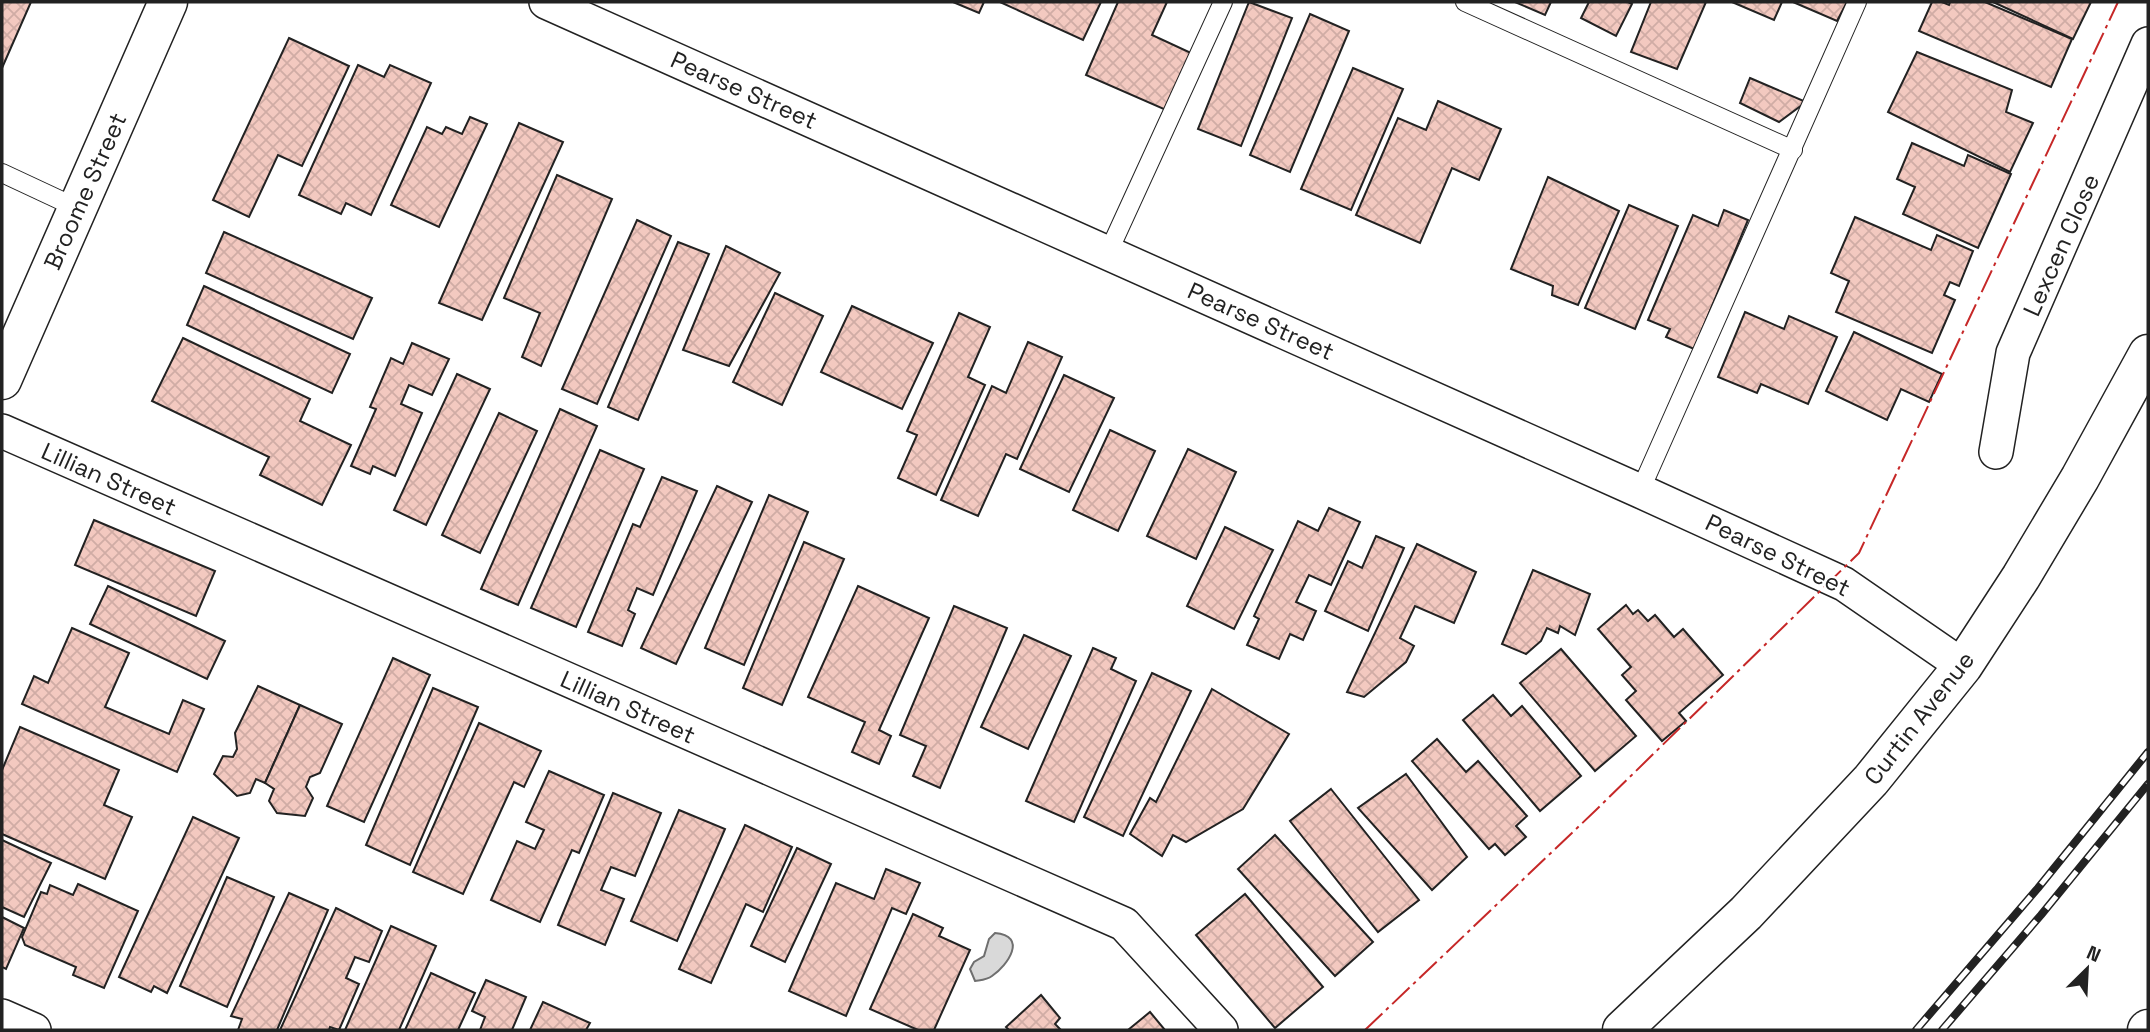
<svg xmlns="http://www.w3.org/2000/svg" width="2150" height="1032" viewBox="0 0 2150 1032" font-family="'Space Grotesk',sans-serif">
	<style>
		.water { fill: #d9d9d9; stroke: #6f6f6f; stroke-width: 2 }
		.building { fill: url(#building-cross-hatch); stroke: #222; stroke-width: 2 }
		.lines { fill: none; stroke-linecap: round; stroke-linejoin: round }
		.lane-casing { stroke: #222; stroke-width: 20 }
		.street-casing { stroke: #222; stroke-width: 36 }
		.secondary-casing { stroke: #222; stroke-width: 41 }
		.primary-casing { stroke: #222; stroke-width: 41 }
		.highway-casing { stroke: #222; stroke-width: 41 }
		.lane { stroke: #fff; stroke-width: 18 }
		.street { stroke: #fff; stroke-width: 33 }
		.secondary { stroke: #fff; stroke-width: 38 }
		.primary { stroke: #fff; stroke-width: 38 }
		.highway { stroke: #fff; stroke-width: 38 }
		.rail-casing { stroke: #222; stroke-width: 8 }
		.rail { stroke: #fff; stroke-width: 5; stroke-dasharray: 16; stroke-linecap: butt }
		.power { stroke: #c62828; stroke-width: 2; stroke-dasharray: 24 5 3.5 5; stroke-linecap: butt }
		.labels { text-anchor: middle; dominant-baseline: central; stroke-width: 5; stroke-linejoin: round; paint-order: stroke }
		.street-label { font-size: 24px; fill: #222; stroke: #fff }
	</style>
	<defs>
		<pattern id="building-cross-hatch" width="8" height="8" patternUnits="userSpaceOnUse" patternTransform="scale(1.75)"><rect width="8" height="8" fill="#f3c9c0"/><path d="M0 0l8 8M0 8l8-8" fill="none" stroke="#d0aca5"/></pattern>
	</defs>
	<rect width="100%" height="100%" fill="#fff"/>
	<!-- water -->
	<path class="water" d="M 995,933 C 1028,936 1008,965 992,976 C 987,980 981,980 975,981 L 970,969 L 974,962 L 984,956 L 989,939 Z"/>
	<!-- building -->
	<g class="building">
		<polygon points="2,2 31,2 2,68"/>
		<polygon points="953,2 984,2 979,13"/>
		<polygon points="1000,2 1101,2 1083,40"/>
		<polygon points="1118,2 1167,2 1152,35 1191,53 1166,110 1086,75"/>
		<polygon points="1249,2 1292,18 1241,146 1198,129"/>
		<polygon points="1515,2 1551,2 1545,15"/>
		<polygon points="1589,2 1628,2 1632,4 1616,36 1581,18"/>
		<polygon points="1651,2 1706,2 1677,69 1631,52"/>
		<polygon points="1732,2 1782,2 1774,20"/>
		<polygon points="1793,2 1847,2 1837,21"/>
		<polygon points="1932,2 1942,2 1949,5 1950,2 1985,2 2072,39 2051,87 1919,31"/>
		<polygon points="1993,2 2091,2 2073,39"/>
		<polygon points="1310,14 1349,31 1290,172 1250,155"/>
		<polygon points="289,38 349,66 302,166 278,155 249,217 213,200"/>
		<polygon points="1917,52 2012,90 2006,112 2033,123 2010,172 1888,112"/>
		<polygon points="358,65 384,77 390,65 431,83 371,215 346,203 341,214 299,195"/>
		<polygon points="1353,68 1403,89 1351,210 1301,189"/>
		<polygon points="1750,78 1806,102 1779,122 1740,103"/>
		<polygon points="1438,101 1501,129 1479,180 1452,168 1420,243 1356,215 1398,118 1426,130"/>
		<polygon points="470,117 487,124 439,227 391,205 427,127 442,134 446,127 462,134"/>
		<polygon points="519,123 563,142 482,320 439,303"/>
		<polygon points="1912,143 1964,166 1968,155 2011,174 1978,248 1903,214 1915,187 1897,179"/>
		<polygon points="557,175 612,199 541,366 522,357 540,313 504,298"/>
		<polygon points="1548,177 1619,211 1578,305 1552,295 1553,286 1511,269"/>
		<polygon points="1629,205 1678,226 1635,329 1585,308"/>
		<polygon points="1724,210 1748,220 1694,349 1666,337 1670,329 1648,320 1693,215 1718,226"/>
		<polygon points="1855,217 1931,250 1937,235 1973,251 1959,286 1950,282 1944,295 1955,300 1932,353 1836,312 1849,281 1831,273"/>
		<polygon points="637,220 671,236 597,404 562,389"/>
		<polygon points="224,232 372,298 353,339 206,273"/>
		<polygon points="678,242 709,254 638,420 608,407"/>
		<polygon points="726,246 780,273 729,366 683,350"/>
		<polygon points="204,286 350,354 332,393 187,325"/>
		<polygon points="775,293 823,316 782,405 733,382"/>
		<polygon points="852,306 933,343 902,409 821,372"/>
		<polygon points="1745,312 1784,329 1789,316 1837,337 1808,404 1761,384 1757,393 1718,377"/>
		<polygon points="959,313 990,327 968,377 985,385 936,495 898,478 917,435 907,431"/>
		<polygon points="1854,332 1942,374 1929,402 1901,389 1887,420 1826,391"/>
		<polygon points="183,338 310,399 300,421 351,445 322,505 260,475 269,457 152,401"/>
		<polygon points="1028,342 1062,357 1017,459 1006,454 978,516 941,500 992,386 1006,393"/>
		<polygon points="412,343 449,359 432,395 409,385 401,404 422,413 395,476 373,466 370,474 351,466 376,409 370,407 391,358 403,364"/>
		<polygon points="457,374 490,389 426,525 394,510"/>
		<polygon points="1064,375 1114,398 1069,492 1020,469"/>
		<polygon points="560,409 597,426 518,605 481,589"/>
		<polygon points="499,413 537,431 480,553 442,535"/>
		<polygon points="1110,430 1155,451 1118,531 1073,510"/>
		<polygon points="1188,449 1236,472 1196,559 1147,536"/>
		<polygon points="600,450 644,469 576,627 531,608"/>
		<polygon points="662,477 697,491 653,595 637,588 628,610 635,614 622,646 588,632 633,524 640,527"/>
		<polygon points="717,486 752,502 676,664 641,648"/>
		<polygon points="769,495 808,512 744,665 705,648"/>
		<polygon points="1329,508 1360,522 1331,585 1309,575 1296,602 1316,611 1303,640 1290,634 1279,659 1247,645 1259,619 1254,616 1298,521 1318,531"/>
		<polygon points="94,520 215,571 196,616 75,565"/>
		<polygon points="1225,527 1273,550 1234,629 1187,606"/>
		<polygon points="1376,536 1404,548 1368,631 1325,611 1348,561 1362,568"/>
		<polygon points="804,542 844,559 782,705 743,688"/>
		<polygon points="1417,544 1476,572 1454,623 1415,606 1400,638 1414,646 1406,662 1364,697 1347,692"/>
		<polygon points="1533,570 1590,594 1575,635 1560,626 1558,633 1547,628 1541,641 1526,654 1502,644"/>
		<polygon points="108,586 225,641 207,679 90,624"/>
		<polygon points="858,586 929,618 879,730 891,736 879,764 852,752 865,722 808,697"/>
		<polygon points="1626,605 1633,614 1638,610 1648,621 1655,615 1674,637 1683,629 1723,675 1679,713 1686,721 1662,741 1626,700 1636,691 1622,675 1631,667 1598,629"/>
		<polygon points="954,606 1007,628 940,788 913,776 926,746 900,735"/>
		<polygon points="72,628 129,653 105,707 169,734 183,700 204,709 177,772 22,704 34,676 48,683"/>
		<polygon points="1024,635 1071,656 1028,749 981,727"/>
		<polygon points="1093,648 1116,658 1111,669 1136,681 1074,822 1026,801"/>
		<polygon points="1561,649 1636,736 1595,771 1520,683"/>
		<polygon points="393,658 430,675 364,822 327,806"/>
		<polygon points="1152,673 1191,691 1123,836 1084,817"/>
		<polygon points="258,686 300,705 265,783 256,779 250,793 237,796 214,774 223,756 233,757 237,749 235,733"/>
		<polygon points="433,688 478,707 410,865 366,845"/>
		<polygon points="1212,689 1289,734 1243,809 1186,842 1173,835 1162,856 1130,834 1150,798 1156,802"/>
		<polygon points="1493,695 1511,716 1522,706 1581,776 1540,811 1463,720"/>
		<polygon points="300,705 342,724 320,773 310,777 306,787 313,798 305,816 277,813 269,801 274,789 265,783"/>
		<polygon points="479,723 541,751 524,787 514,782 463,894 413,872"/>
		<polygon points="20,727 119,770 104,805 132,817 105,879 2,834 2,770"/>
		<polygon points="1437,739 1466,772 1478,761 1527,816 1516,826 1526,837 1505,855 1495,844 1489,849 1412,761"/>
		<polygon points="549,771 604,795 579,853 572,850 540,922 491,900 517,841 535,849 544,830 526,822"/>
		<polygon points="1406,774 1467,857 1432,890 1358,808"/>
		<polygon points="1331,789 1419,900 1378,932 1290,821"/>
		<polygon points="613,793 661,813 635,876 611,867 601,890 624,899 605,945 558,925"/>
		<polygon points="679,810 725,829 677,941 631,921"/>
		<polygon points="193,817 239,838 167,993 154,986 151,992 119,977"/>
		<polygon points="745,825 792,847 763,912 746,904 711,983 679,969"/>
		<polygon points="1275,835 1373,942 1335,976 1238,869"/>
		<polygon points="2,840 51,863 24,917 2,907"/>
		<polygon points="797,848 831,864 785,962 751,946"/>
		<polygon points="886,869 920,883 906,914 892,908 846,1016 789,991 836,883 874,899"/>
		<polygon points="227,877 274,897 227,1007 180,986"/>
		<polygon points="78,884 138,911 104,988 73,975 76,967 25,945 22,937 41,892 47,894 50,885 73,895"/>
		<polygon points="289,893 328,910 277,1030 238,1030 242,1019 231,1016"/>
		<polygon points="1245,894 1323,987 1275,1028 1196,935"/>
		<polygon points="336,908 382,931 369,962 355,957 346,978 359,984 339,1030 330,1027 329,1030 280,1030"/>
		<polygon points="913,914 943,928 939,936 970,950 934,1030 918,1030 870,1009"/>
		<polygon points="2,917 24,928 6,969 2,967"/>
		<polygon points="391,926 436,946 399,1030 345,1030"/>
		<polygon points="431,973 475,993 458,1030 405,1030"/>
		<polygon points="486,980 526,997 512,1030 480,1030 485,1017 472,1011"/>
		<polygon points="1041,995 1060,1018 1055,1024 1061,1030 1009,1030 1006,1027"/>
		<polygon points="543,1002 590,1023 586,1030 530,1030"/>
		<polygon points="1150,1012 1165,1030 1128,1030"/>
	</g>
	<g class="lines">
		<defs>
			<g id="lane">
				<polyline points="1465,2 1793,150"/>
				<polyline points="2,173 77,208"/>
				<polyline points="1108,253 1223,2"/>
				<polyline points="1640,491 1857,2"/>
			</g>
			<g id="street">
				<polyline points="546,2 1640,491 1844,584 1963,666"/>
				<polyline points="2,431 1124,924 1221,1030"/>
				<polyline points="1996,452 2013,353 2148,44"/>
				<polyline points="2,1016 34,1030"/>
			</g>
			<polyline id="secondary" points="2,380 168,2"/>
			<polyline id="primary" points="1622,1030 1746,913 1871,780 1963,666 2021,577 2080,478 2148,354"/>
			<polyline id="highway" points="2147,1030 2148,1029"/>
		</defs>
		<!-- lane casing -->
		<use href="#lane" class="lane-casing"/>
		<!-- street casing -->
		<use href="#street" class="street-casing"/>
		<!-- secondary casing -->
		<use href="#secondary" class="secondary-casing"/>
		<!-- primary casing -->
		<use href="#primary" class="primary-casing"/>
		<!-- highway casing -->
		<use href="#highway" class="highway-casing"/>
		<!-- lane -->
		<use href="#lane" class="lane"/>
		<!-- street -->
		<use href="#street" class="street"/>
		<!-- secondary -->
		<use href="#secondary" class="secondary"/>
		<!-- primary -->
		<use href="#primary" class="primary"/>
		<!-- highway -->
		<use href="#highway" class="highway"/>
		<defs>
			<g id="rail">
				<polyline points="1916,1030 2038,888 2148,752"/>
				<polyline points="1942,1030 2041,915 2148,784"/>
			</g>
		</defs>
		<!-- rail casing -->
		<use href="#rail" class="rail-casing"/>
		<!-- rail -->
		<use href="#rail" class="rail"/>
		<!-- power -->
		<polyline class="power" points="1365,1030 1596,810 1859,553 2118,2"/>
	</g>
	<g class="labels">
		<!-- street labels -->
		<g class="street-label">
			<text transform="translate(744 90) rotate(24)">Pearse Street</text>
			<text transform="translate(85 191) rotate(-66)">Broome Street</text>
			<text transform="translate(2061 245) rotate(-66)">Lexcen Close</text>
			<text transform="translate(1261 321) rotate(24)">Pearse Street</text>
			<text transform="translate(109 479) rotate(24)">Lillian Street</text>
			<text transform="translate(1778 555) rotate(26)">Pearse Street</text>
			<text transform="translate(628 707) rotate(24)">Lillian Street</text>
			<text transform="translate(1919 718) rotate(-52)">Curtin Avenue</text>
		</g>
	</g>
	<!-- border -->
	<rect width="2150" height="1032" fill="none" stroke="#222222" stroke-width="7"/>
	<!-- north arrow -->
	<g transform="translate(2087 969) rotate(24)" stroke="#ffffff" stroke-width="5" paint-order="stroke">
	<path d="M0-5L12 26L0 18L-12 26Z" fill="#222222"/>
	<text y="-10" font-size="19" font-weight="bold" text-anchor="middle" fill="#222222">N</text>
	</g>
</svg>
